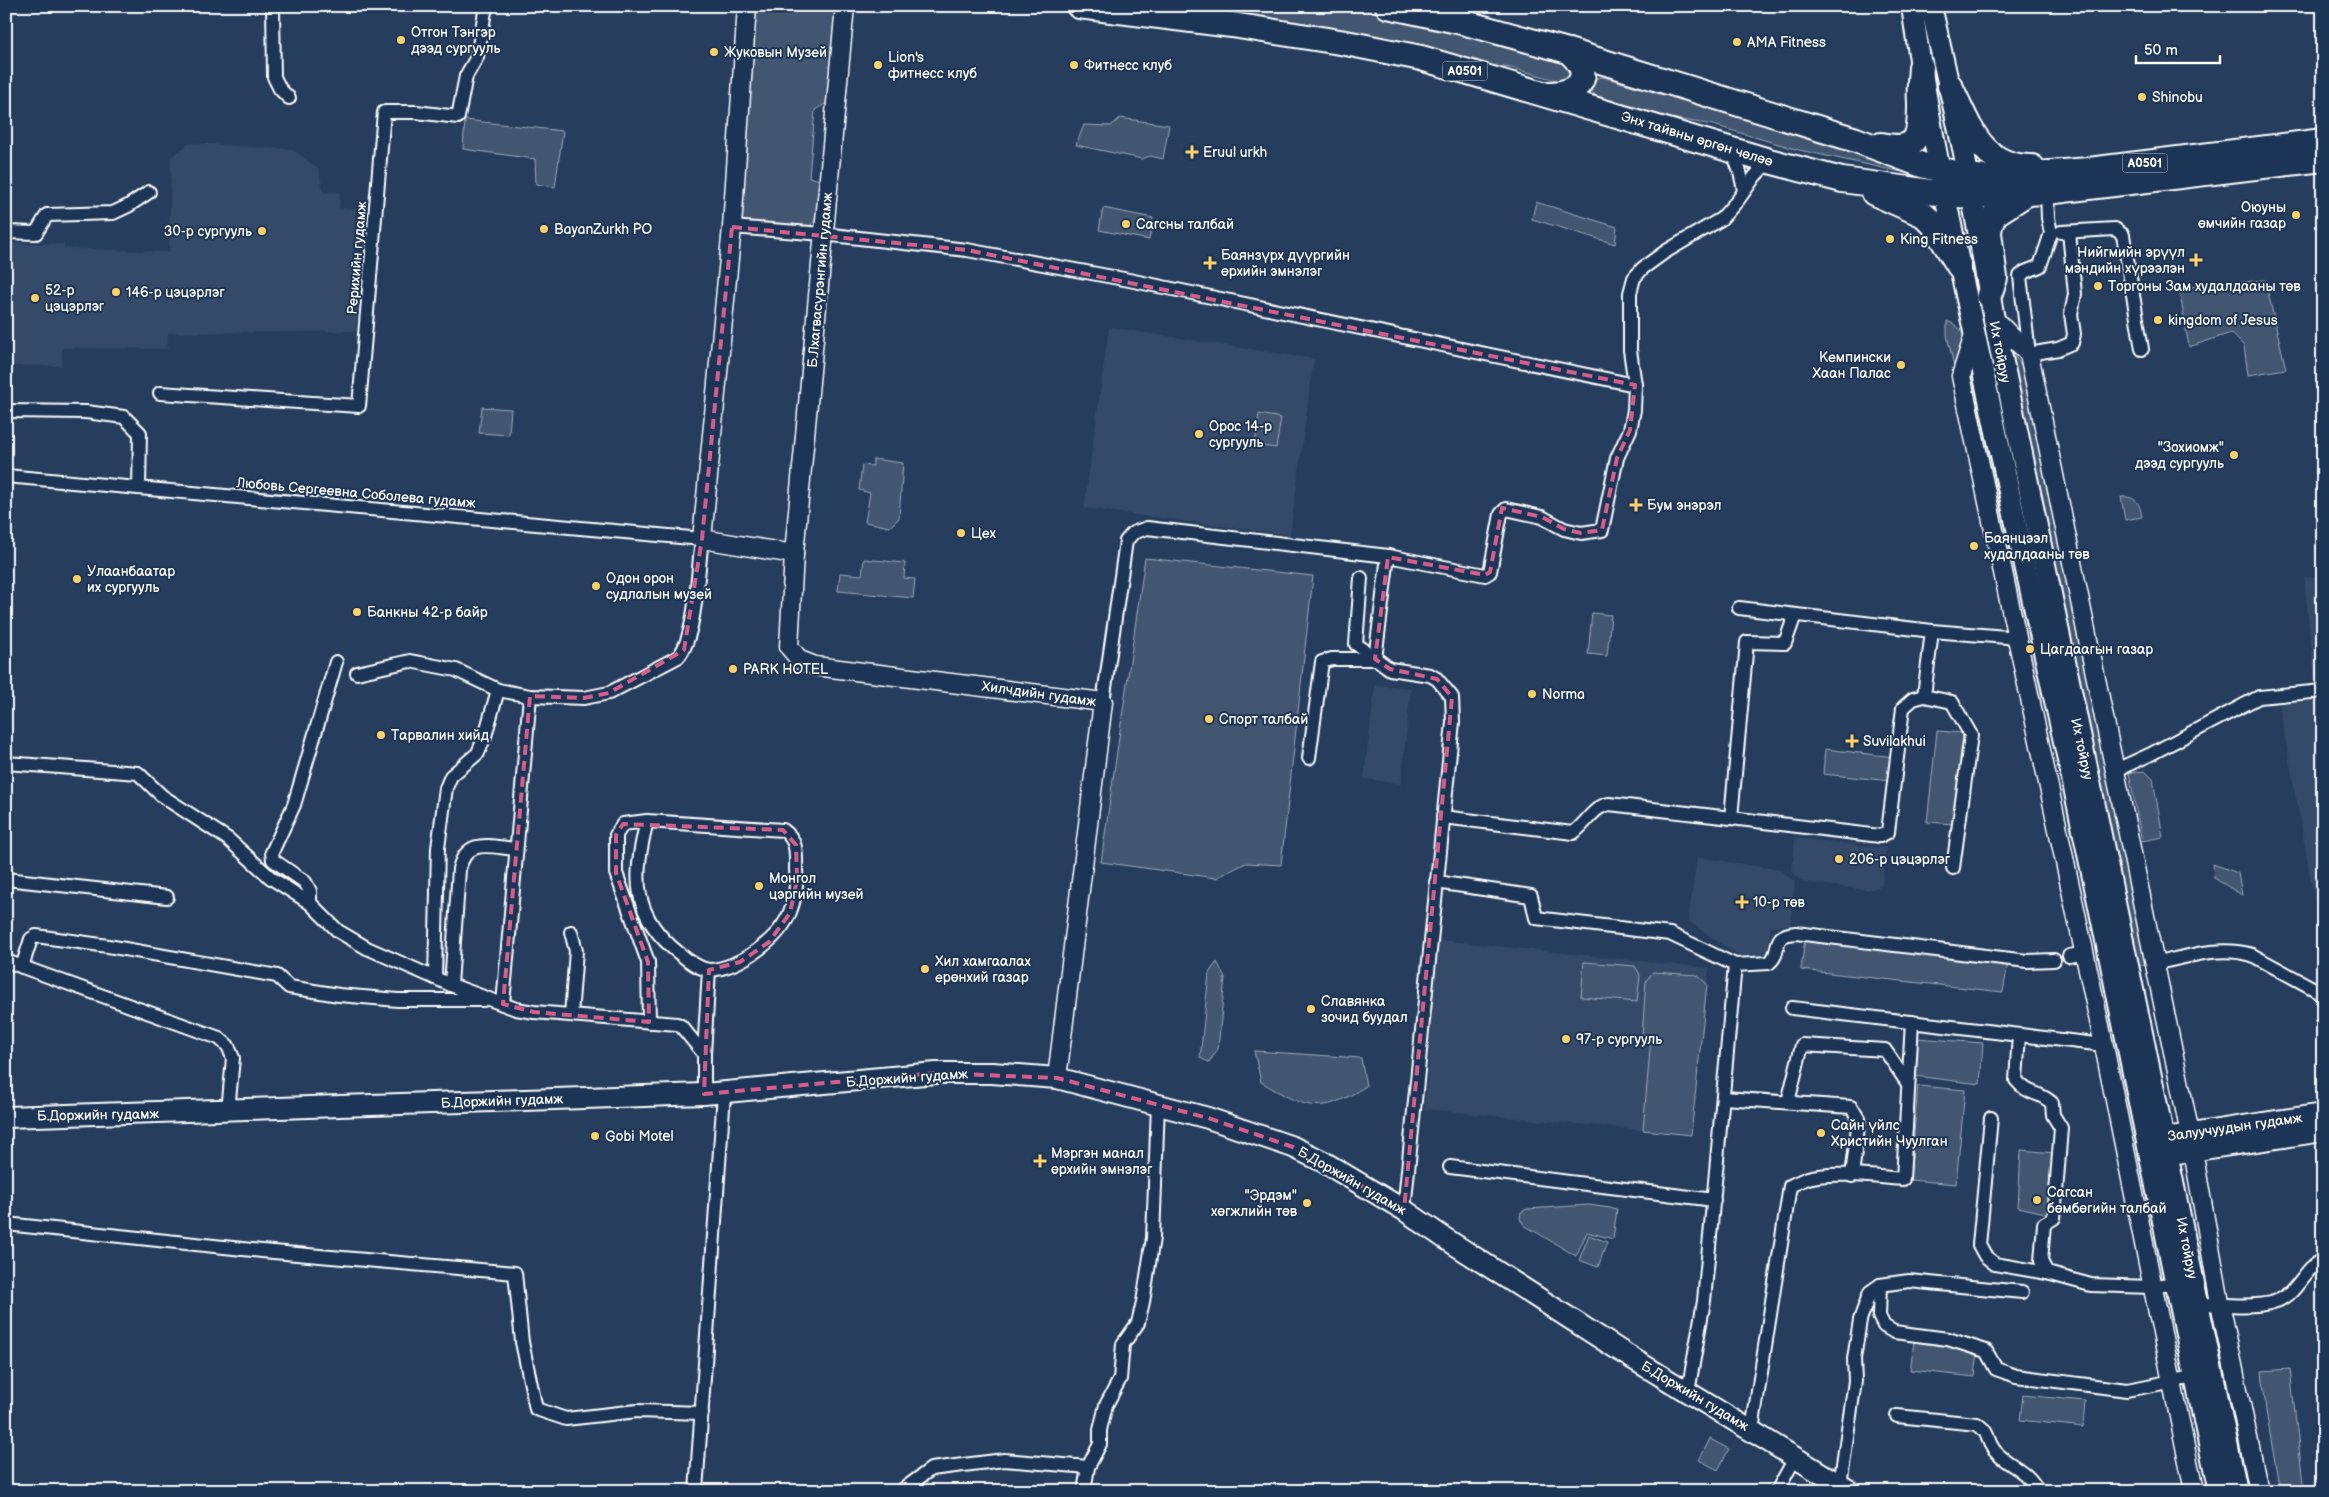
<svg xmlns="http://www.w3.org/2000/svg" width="2329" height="1497" viewBox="0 0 2329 1497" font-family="'Balsamiq Sans',sans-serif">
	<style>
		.built { fill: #344a68 }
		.green { fill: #425672; stroke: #a0aab8 }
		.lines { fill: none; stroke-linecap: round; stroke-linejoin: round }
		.street-casing { stroke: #fff; stroke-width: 16 }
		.secondary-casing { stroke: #fff; stroke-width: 21 }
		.primary-casing { stroke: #fff; stroke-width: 24 }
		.highway-casing { stroke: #fff; stroke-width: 28 }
		.street { stroke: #1d3557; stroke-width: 12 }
		.secondary { stroke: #1d3557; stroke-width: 18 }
		.primary { stroke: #1d3557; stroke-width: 20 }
		.highway { stroke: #1d3557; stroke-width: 24 }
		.marked { fill: none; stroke: #d45d8c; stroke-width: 4; stroke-dasharray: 10 6; stroke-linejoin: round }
		.poi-dot { fill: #ffd166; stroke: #1d3557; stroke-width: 2 }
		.labels { text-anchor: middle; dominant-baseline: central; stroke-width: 4; stroke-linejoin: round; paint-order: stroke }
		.shield { fill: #1d3557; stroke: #bbc2cd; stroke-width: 1 }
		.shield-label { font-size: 12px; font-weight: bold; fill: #fff }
		.poi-label { font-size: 14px; fill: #fff; stroke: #1d3557; text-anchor: start }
		.street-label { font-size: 14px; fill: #fff; stroke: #1d3557 }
	</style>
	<rect width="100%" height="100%" fill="#263d5e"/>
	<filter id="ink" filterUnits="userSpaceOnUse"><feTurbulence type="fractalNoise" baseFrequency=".02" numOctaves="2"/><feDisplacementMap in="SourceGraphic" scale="10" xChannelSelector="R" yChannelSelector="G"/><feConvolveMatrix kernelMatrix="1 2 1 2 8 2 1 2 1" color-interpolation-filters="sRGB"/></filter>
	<g filter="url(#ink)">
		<!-- built -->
		<g class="built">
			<polygon points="190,143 292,149 319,169 323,192 340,192 339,208 356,209 353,255 360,264 356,331 168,333 168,349 62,348 62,366 6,366 6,243 64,244 64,248 169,252 171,157"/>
			<polygon points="1109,327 1314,359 1290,535 1084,508"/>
			<polygon points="2323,576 2323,684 2315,684 2304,578"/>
			<polygon points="1375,685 1411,688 1401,784 1364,779"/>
			<polygon points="2323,699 2323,902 2315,903 2279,704"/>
			<polygon points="1795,838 1886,848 1882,886 1867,890 1802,882 1792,871"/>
			<polygon points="1697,857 1781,870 1795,882 1790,925 1771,926 1767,957 1738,955 1688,921"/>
			<polygon points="1439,940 1709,968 1691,1135 1424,1109"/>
		</g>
		<!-- green -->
		<g class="green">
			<path d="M 755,6 L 836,6 L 827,103 L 815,110 L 809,177 L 820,180 C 819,196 823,222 805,228 L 747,223 L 739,217 Z"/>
			<polygon points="1165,6 1348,6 1443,26 1571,63 1577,69 1567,83 1512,68 1478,64"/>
			<polygon points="1603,77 1663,95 1692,99 1845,145 1920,176 1799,150 1713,125 1664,117 1598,98 1592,92 1592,83 1597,78"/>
			<polygon points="1120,118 1169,125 1163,159 1150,156 1142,159 1076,145 1084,125 1111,126"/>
			<polygon points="465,120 563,131 555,187 536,184 535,159 463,149"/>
			<polygon points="1536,202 1617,227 1615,244 1532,219"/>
			<polygon points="1103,208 1153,218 1149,240 1099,230"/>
			<polygon points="2265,280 2286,369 2248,375 2244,346 2231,333 2189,347 2179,288"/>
			<path d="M 1947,321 C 1974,332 1958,343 1957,367 L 1954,367 L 1947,335 Z"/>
			<polygon points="2006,344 2021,365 2025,375 2146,964 2135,967"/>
			<polygon points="1972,352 2041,668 2041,721 1968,367"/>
			<polygon points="482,407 511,409 509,435 479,433"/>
			<polygon points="1259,414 1281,418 1276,448 1255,445"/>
			<polygon points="873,459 903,463 899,518 890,527 865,522 870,493 859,490 862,465 873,466"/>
			<path d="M 2121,497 C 2137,496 2140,504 2142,517 L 2125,520 Z"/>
			<polygon points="1145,558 1313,576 1281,865 1246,863 1216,878 1101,862"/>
			<polygon points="864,559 905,563 904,578 915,579 913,598 838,591 840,573 862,575"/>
			<polygon points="1592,613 1611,615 1607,656 1588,654"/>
			<polygon points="1937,731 1963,733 1953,824 1927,822"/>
			<polygon points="1825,749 1894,757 1891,781 1823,774"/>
			<polygon points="2145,771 2153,779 2163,837 2142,841 2129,773"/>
			<polygon points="2213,864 2238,873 2242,895 2214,878"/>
			<polygon points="1805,938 2008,963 2003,992 1801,970"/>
			<polygon points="1217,962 1225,977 1218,1049 1209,1062 1200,1058 1209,973"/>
			<polygon points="1584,962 1635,966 1640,975 1637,1002 1581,997"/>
			<polygon points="1653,972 1697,975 1707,984 1691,1135 1643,1130 1651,1038 1642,1037 1646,981"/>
			<polygon points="1916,1038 1983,1043 1980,1084 1914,1076"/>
			<path d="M 1254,1051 L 1361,1058 L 1366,1086 C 1320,1116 1307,1109 1261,1082 Z"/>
			<polygon points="1918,1086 1965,1090 1956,1184 1910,1180"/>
			<polygon points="2021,1150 2055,1153 2050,1214 2018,1207"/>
			<polygon points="1589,1205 1617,1209 1613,1239 1587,1232 1576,1256 1524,1225 1520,1219 1521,1212 1527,1209"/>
			<polygon points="1589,1235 1607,1242 1598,1267 1579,1260"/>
			<polygon points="1914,1342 1978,1350 1975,1377 1910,1370"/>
			<polygon points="2290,1369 2304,1491 2280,1491 2266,1411 2262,1371"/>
			<polygon points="2023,1395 2085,1401 2083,1427 2020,1420"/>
			<polygon points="1710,1439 1729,1449 1718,1470 1699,1460"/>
		</g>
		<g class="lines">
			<defs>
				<g id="street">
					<polyline points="273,6 274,77 280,89 289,98"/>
					<polyline points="1732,150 1740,172 1744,190"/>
					<polyline points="2047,192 2048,218 2051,233 2040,266 2025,272 2020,276 2029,354 2058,349 2072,343 2074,334 2071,314 2075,294 2069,232"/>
					<polyline points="732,227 823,234 967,250 1129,280 1635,385"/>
					<polyline points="6,232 36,233 47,215 113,213 128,206 149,192"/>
					<polyline points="2061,232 2115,229 2123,235 2142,349"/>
					<polyline points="160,393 359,406 384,112 416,112 458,117 466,76 477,57 486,6"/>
					<polyline points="6,411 86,412 124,417 140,433 139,488"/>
					<path d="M 6,476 L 702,539 C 698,567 696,639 678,657 L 609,693 L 584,698 L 530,696 L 498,690 L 456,670 L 410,661 L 357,673"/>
					<polyline points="1361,578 1356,644 1390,669 1430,675 1437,679 1452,697 1453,722 1404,1210"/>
					<polyline points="1739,608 1932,631 2019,638"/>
					<polyline points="1795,615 1785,643 1747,642 1731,818 1880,836 1888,832 1903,708 1913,699 1924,696"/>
					<polyline points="1932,631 1924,696 1952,702 1971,735 1953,868"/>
					<polyline points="1375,659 1388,556 1485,575 1490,572 1501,514 1506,509 1542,517 1564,529 1581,533 1602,530 1617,458 1630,430 1634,410 1635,385 1630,350 1630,293 1634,278 1643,268 1665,252 1721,219 1738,200 1755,176 1769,161"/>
					<polyline points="1103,702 1126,541 1133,533 1147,528 1388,556"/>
					<polyline points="1309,758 1322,662 1332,659 1375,659"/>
					<polyline points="6,763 138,773 162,796 228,839 271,878 310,903 338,931 367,948 451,985 516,1009 534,1012 677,1024 681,1026 704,1054"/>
					<polyline points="2114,771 2149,755 2259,697 2323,691"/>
					<path d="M 1443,817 L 1573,833 C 1585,825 1594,806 1609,804 L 1731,818"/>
					<path d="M 647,821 L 783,830 C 798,840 796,854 796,870 C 797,883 795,899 790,912 C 780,939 739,968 710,970 C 701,970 687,960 680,954 C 631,916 633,877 647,821 Z"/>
					<polyline points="647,821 623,824 616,835 616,873 648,962 649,1022"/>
					<polyline points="6,879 167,897"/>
					<polyline points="1436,882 1531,896 1536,918 1670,934 1735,965 1704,1301 1688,1392"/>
					<polyline points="310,903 310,891 305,882 273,860 272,852 294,805 336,662"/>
					<polyline points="571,932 576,951 571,1015"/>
					<polyline points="2069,956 2085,953"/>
					<polyline points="6,961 219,1038 228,1046 233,1058 228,1111"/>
					<path d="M 2154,964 C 2186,957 2219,945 2252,955 L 2318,991 L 2323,997"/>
					<path d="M 1735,965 L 1769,963 C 1784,951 1768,935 1796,933 L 2027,961 L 2054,960"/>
					<polyline points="22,967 31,939 36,936 108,946 277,976 289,987 339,995 398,1000 483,1000"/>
					<polyline points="435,978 438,848 446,788 451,776 478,753 485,736 498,690"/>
					<path d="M 451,985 L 459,869 C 467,837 490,847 516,849"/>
					<polyline points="503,1004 530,696"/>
					<polyline points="1792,1008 2104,1045"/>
					<path d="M 2019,1035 L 2016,1080 C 2029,1096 2037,1090 2052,1103 L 2053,1115 L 2061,1128 L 2054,1218 L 2044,1224 L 2041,1261 L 2047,1273"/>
					<polyline points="704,1094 704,1054 709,970"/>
					<polyline points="1724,1098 1851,1107 1859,1118 1852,1176"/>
					<polyline points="1788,1102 1802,1045 1885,1050 1908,1084"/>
					<polyline points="1991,1118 1979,1245 1985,1256 1995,1264 2047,1273 2091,1285 2152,1287 2174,1283"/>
					<polyline points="1450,1167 1714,1200"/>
					<polyline points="6,1224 262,1251 515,1273 522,1342 536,1409 566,1419 637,1411 702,1413"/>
					<polyline points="1880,1285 1879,1316 1884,1326 1894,1332 1948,1339 1986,1351 1996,1369 2016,1376 2127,1390 2194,1377"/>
					<path d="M 2197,1304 C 2223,1303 2272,1313 2291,1292 C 2303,1280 2308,1267 2323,1259"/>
					<path d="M 1897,1416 L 1977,1424 C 1991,1434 1985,1438 1994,1450 C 2008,1467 2025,1467 2038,1491"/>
					<path d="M 1752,1430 L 1790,1186 C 1796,1183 1802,1180 1808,1178 C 1832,1171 1877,1177 1903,1179 L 1912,1022"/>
					<polyline points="1840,1485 1855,1381 1854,1359 1860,1320 1870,1292 1880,1285 1909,1281 2022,1292"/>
					<polyline points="696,1491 724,1093"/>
					<polyline points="901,1491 931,1469 1004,1460 1088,1467"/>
					<polyline points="1084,1491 1088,1467 1100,1444 1100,1430 1106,1405 1120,1379 1123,1344 1138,1323 1143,1302 1153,1238 1158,1104"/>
					<polyline points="1777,1491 1795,1458"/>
				</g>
				<g id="secondary">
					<polyline points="747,6 732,227 702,539 794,554"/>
					<polyline points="845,6 794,554 789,647 800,660 815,666 1103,702 1057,1078"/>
					<polyline points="1994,319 2029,354 2190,1134 2220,1303 2259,1491"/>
					<polyline points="1974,335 1961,376 2100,1026 2194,1491"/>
				</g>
				<g id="primary">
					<path d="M 1912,6 C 1928,124 1954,241 1980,358 C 2007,484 2035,611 2063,737 C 2118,988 2165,1240 2219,1491"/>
					<polyline points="1931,6 1964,153 1994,319 2237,1491"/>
					<polyline points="6,1117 704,1094 936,1073 992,1073 1057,1078 1208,1118 1293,1147 1322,1161 1404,1210 1443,1237 1630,1357 1850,1491"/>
					<polyline points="2152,1140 2323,1114"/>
					<polyline points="2157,1156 2323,1131"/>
				</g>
				<g id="highway">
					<polyline points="1079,6 1232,25 1346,43 1421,58 1769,161 1842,180 1945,194 1970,196 2047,192 2323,159"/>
					<polyline points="1388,6 1462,22 1568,51 1856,140 1922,165 1967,176 1985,178 2089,170 2323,141"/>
					<path d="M 1950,86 C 1969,124 1980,168 2032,167"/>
					<path d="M 1548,94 C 1579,95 1597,75 1568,51"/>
					<path d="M 1881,145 C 1920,153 1920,134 1920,103 C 1919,91 1920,79 1921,67"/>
					<polyline points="1874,193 1924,215 1933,224 1959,266"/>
					<polyline points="1989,295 1995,278 1989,233 1990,225 1995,214 2026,194"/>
				</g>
			</defs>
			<!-- street casing -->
			<use href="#street" class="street-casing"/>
			<!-- secondary casing -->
			<use href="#secondary" class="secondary-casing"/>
			<!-- primary casing -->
			<use href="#primary" class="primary-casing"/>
			<!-- highway casing -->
			<use href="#highway" class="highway-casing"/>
			<!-- street -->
			<use href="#street" class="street"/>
			<!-- secondary -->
			<use href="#secondary" class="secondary"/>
			<!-- primary -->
			<use href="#primary" class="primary"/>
			<!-- highway -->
			<use href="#highway" class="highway"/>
		</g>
	</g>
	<!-- marked area -->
	<path class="marked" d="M 732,227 L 967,250 L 1635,385 L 1630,430 L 1617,458 L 1602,530 L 1581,533 L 1564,529 L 1542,517 L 1502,508 L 1490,572 L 1485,575 L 1388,557 L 1375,659 L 1390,669 L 1437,679 L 1452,697 L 1404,1210 L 1293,1147 L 1208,1118 L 1057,1078 L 936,1073 L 704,1094 L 709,970 L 740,962 L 769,942 L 790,913 L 797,880 L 796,845 L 783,830 L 623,824 L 616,835 L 616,873 L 648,962 L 649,1022 L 534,1012 L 503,1004 L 530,696 L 584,698 L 609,693 L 684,650 L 702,539 Z"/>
	<!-- markers -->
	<g class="poi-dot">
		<circle cx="401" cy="40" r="5"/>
		<circle cx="1737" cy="42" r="5"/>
		<circle cx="714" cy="52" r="5"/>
		<circle cx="878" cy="65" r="5"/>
		<circle cx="1074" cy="65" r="5"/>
		<circle cx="2142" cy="97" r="5"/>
		<path d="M1189.5 144.5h5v5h5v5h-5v5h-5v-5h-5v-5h5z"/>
		<circle cx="2296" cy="215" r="5"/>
		<circle cx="1126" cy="224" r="5"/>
		<circle cx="544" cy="229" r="5"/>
		<circle cx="262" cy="231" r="5"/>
		<circle cx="1890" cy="239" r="5"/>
		<path d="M2193.5 252.5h5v5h5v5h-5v5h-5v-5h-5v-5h5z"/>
		<path d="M1207.5 255.5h5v5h5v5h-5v5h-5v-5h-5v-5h5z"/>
		<circle cx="2098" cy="286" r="5"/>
		<circle cx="116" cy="292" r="5"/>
		<circle cx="35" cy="298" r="5"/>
		<circle cx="2158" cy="320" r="5"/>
		<circle cx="1901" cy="365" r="5"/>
		<circle cx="1199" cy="434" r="5"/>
		<circle cx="2234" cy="455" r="5"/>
		<path d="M1633.5 497.5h5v5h5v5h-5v5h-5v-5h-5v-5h5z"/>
		<circle cx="961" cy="533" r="5"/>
		<circle cx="1974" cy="546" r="5"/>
		<circle cx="77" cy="579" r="5"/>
		<circle cx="596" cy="586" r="5"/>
		<circle cx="357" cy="612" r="5"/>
		<circle cx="2030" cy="649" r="5"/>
		<circle cx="733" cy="669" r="5"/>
		<circle cx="1532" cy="694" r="5"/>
		<circle cx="1209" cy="719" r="5"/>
		<circle cx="381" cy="735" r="5"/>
		<path d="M1849.5 733.5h5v5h5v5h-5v5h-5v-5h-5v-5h5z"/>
		<circle cx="1839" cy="859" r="5"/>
		<circle cx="759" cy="886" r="5"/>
		<path d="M1739.5 894.5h5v5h5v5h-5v5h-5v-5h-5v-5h5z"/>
		<circle cx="925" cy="969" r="5"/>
		<circle cx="1311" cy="1009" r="5"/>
		<circle cx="1566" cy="1039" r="5"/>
		<circle cx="1821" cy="1133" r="5"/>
		<circle cx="595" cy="1136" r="5"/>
		<path d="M1037.5 1153.5h5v5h5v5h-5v5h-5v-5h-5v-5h5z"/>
		<circle cx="2037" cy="1200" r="5"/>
		<circle cx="1307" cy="1203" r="5"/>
	</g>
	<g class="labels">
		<!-- shield labels -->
		<g class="shield">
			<rect x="1442.5" y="61.5" width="45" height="19" rx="4"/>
			<rect x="2122.5" y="153.5" width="45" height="19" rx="4"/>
		</g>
		<g class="shield-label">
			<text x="1465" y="71">A0501</text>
			<text x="2145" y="163">A0501</text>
		</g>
		<!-- poi labels -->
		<g class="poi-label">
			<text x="411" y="32">Отгон Тэнгэр<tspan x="411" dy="16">дээд сургууль</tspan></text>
			<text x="1747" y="42">AMA Fitness</text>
			<text x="724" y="52">Жуковын Музей</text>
			<text x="888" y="57">Lion's<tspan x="888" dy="16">фитнесс клуб</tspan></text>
			<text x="1084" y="65">Фитнесс клуб</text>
			<text x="2152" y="97">Shinobu</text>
			<text x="1203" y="152">Eruul urkh</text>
			<text x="2286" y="207" text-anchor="end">Оюуны<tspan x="2286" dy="16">өмчийн газар</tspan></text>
			<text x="1136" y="224">Сагсны талбай</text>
			<text x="554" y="229">BayanZurkh PO</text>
			<text x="252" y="231" text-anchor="end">30-р сургууль</text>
			<text x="1900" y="239">King Fitness</text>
			<text x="2185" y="252" text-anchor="end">Нийгмийн эрүүл<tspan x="2185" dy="16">мэндийн хүрээлэн</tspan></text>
			<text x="1221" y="255">Баянзүрх дүүргийн<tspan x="1221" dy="16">өрхийн эмнэлэг</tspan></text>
			<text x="2108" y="286">Торгоны Зам худалдааны төв</text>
			<text x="45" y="290">52-р<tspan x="45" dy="16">цэцэрлэг</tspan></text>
			<text x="126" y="292">146-р цэцэрлэг</text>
			<text x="2168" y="320">kingdom of Jesus</text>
			<text x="1891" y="357" text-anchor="end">Кемпински<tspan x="1891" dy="16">Хаан Палас</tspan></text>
			<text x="1209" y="426">Орос 14-р<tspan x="1209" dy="16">сургууль</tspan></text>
			<text x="2224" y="447" text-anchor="end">"Зохиомж"<tspan x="2224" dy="16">дээд сургууль</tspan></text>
			<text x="1647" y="505">Бум энэрэл</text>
			<text x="971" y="533">Цех</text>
			<text x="1984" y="538">Баянцээл<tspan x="1984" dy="16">худалдааны төв</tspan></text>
			<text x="87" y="571">Улаанбаатар<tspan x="87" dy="16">их сургууль</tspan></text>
			<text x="606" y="578">Одон орон<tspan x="606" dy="16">судлалын музей</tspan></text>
			<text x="367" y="612">Банкны 42-р байр</text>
			<text x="2040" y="649">Цагдаагын газар</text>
			<text x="743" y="669">PARK HOTEL</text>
			<text x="1542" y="694">Norma</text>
			<text x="1219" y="719">Спорт талбай</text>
			<text x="391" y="735">Тарвалин хийд</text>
			<text x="1863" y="741">Suvilakhui</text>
			<text x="1849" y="859">206-р цэцэрлэг</text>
			<text x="769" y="878">Монгол<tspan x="769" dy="16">цэргийн музей</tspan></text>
			<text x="1753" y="902">10-р төв</text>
			<text x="935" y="961">Хил хамгаалах<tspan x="935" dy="16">ерөнхий газар</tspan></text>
			<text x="1321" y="1001">Славянка<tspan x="1321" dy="16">зочид буудал</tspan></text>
			<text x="1576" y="1039">97-р сургууль</text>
			<text x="1831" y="1125">Сайн үйлс<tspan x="1831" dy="16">Христийн Чуулган</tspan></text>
			<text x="605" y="1136">Gobi Motel</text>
			<text x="1051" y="1153">Мэргэн манал<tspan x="1051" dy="16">өрхийн эмнэлэг</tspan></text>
			<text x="2047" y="1192">Сагсан<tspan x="2047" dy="16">бөмбөгийн талбай</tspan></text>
			<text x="1297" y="1195" text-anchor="end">"Эрдэм"<tspan x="1297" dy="16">хөгжлийн төв</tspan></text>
		</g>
		<!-- street labels -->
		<g class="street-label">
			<text transform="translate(1697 139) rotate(17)">Энх тайвны өргөн чөлөө</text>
			<text transform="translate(357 258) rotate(-85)">Рерихийн гудамж</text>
			<text transform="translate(820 280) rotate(-85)">Б.Лхагвасүрэнгийн гудамж</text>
			<text transform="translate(2000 352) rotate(79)">Их тойруу</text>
			<text transform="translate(356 493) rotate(5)">Любовь Сергеевна Соболева гудамж</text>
			<text transform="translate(1039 694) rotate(8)">Хилчдийн гудамж</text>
			<text transform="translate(2082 749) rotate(78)">Их тойруу</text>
			<text transform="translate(907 1078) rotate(-4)">Б.Доржийн гудамж</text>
			<text transform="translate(502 1101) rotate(-2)">Б.Доржийн гудамж</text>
			<text transform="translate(98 1115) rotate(-1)">Б.Доржийн гудамж</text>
			<text transform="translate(2235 1127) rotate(-8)">Залуучуудын гудамж</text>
			<text transform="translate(1352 1181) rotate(30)">Б.Доржийн гудамж</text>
			<text transform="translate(2187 1248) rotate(79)">Их тойруу</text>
			<text transform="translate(1695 1396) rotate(31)">Б.Доржийн гудамж</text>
		</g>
	</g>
	<!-- margin -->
	<rect width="2329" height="1497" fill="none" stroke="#1d3557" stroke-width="25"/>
	<rect x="12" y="12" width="2304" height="1472" fill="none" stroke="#fff" stroke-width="2" filter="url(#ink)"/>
	<!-- scale -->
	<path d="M2136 55v8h84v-8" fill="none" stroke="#ffffff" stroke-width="2.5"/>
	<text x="2144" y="55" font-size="15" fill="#ffffff" stroke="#1d3557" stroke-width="4" paint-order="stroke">50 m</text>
</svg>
